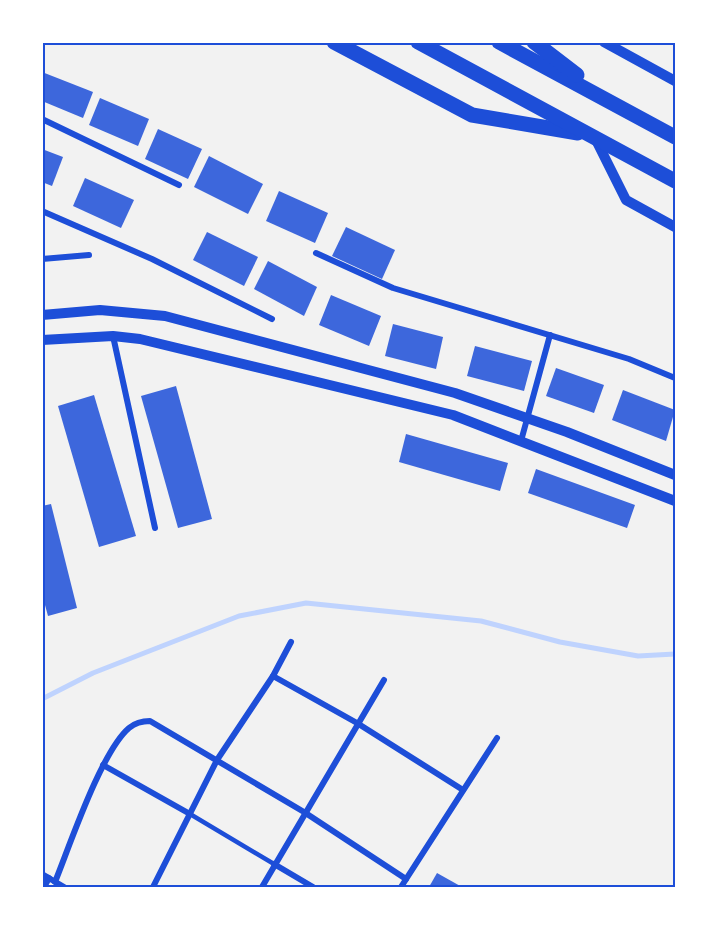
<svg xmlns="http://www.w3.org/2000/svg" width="717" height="929" viewBox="0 0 717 929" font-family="Mulish,sans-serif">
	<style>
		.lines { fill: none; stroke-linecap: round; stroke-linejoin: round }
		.stream { stroke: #bfd3fe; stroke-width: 5 }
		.building { fill: #3d67dc }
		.service { stroke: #1d4ed8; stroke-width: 4.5 }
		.minor { stroke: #1d4ed8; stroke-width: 6 }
		.tertiary { stroke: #1d4ed8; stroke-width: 10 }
		.trunk { stroke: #1d4ed8; stroke-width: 15 }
		.neatline { fill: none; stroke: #1d4ed8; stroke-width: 2 }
	</style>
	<rect width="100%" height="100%" fill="#f2f2f2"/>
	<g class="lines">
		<!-- stream -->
		<polyline class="stream" points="42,699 93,673 239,616 306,603 481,621 560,642 638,656 675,654"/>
	</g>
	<!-- building -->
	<g class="building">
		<polygon points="42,72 93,92 83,118 42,101"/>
		<polygon points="100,98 149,119 138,146 89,125"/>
		<polygon points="158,129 202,149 188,179 145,159"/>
		<polygon points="42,149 63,157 52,186 42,182"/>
		<polygon points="209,156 263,184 248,214 194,187"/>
		<polygon points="85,178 134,200 121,228 73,206"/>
		<polygon points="279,191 328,213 315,243 266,221"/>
		<polygon points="346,227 395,250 382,279 332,256"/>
		<polygon points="207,232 258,257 244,286 193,260"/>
		<polygon points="268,261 317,287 304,316 254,289"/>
		<polygon points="331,295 381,316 369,346 319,325"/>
		<polygon points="393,324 443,337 436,369 385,356"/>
		<polygon points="475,346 532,361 524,391 467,376"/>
		<polygon points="556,368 604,385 594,413 546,396"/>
		<polygon points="176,386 212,519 178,528 141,396"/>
		<polygon points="623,390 675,410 666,441 612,420"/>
		<polygon points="94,395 136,536 99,547 58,406"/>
		<polygon points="406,434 508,463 500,491 399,462"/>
		<polygon points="536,469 635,505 627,528 528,493"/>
		<polygon points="51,504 77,608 48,616 42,594 42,506"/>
		<polygon points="437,873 462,887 429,887"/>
	</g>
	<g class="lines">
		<!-- service -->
		<polyline class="service" points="190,814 274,864"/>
		<!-- minor -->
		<g class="minor">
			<polyline points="42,119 179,185"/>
			<polyline points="42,211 152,259 272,319"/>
			<polyline points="316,253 393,288 629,359 675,378"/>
			<polyline points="42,259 89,255"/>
			<polyline points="113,336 155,528"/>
			<polyline points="521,441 550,335"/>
			<polyline points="273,676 291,642"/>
			<polyline points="103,765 190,814"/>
			<polyline points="274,864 313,887"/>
			<polyline points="42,874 64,887"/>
			<path d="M 55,882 C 70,845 101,752 129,728 C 135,723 141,721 150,721 L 304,812 L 406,879"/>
			<polyline points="44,887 49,878"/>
			<polyline points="153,887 217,760 273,676 357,723 463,790"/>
			<polyline points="262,887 384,680"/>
			<polyline points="401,887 497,738"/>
		</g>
		<!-- tertiary -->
		<g class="tertiary">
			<polyline points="604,42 675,81"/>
			<polyline points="595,138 626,200 675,227"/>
			<polyline points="42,315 100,310 165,316 455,393 567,432 675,475"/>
			<polyline points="42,340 113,336 140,339 453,415 675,501"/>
		</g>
		<!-- trunk -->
		<g class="trunk">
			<polyline points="334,42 472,115 578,133"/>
			<polyline points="418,42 675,181"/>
			<polyline points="499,42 675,137"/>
			<polyline points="534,42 577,75"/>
		</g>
	</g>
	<!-- border -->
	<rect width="717" height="929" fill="none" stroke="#ffffff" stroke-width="87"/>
	<rect x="44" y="44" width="630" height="842" class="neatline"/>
</svg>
